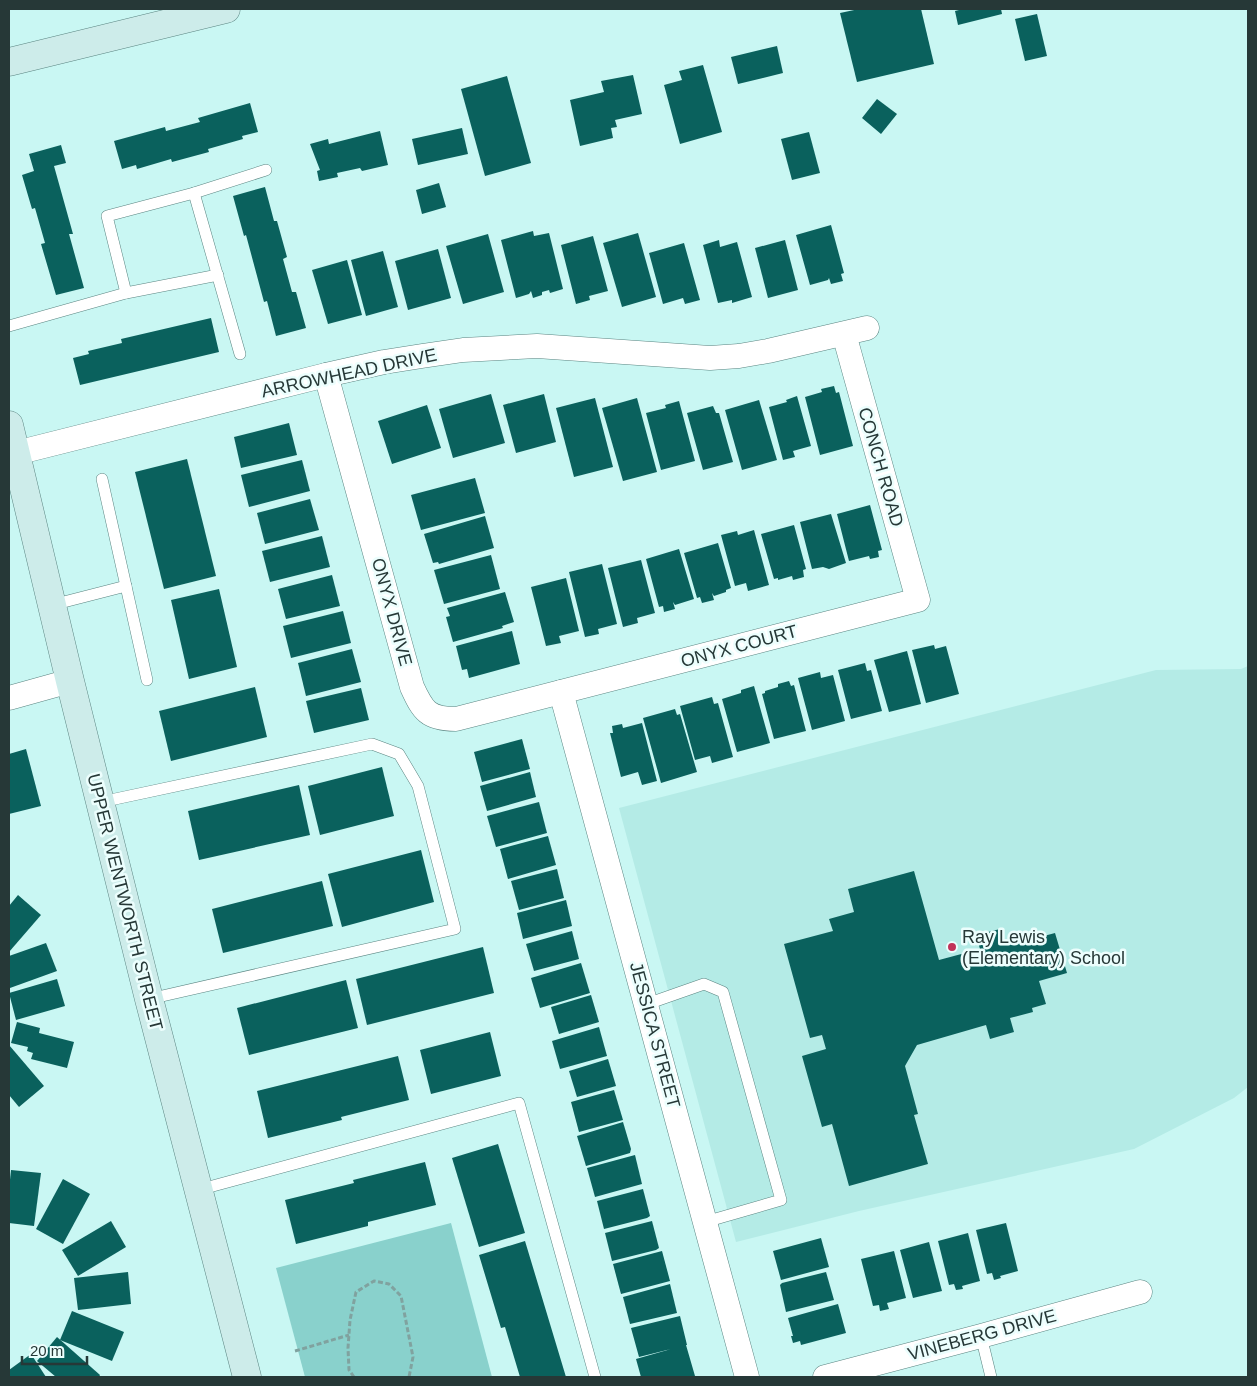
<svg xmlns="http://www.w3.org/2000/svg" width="1257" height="1386" viewBox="0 0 1257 1386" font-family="Helvetica,sans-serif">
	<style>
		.built { fill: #b4ebe6 }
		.green { fill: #89d1cc }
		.building { fill: #0a615d }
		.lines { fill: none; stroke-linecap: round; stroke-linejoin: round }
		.lane-casing { stroke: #5b8582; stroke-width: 12 }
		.street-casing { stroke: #5b8582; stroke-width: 25 }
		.secondary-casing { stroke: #5b8582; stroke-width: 29 }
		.path { stroke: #80a29f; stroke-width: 3; stroke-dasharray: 5 2.5; stroke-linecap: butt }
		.lane { stroke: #fff; stroke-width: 11 }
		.street { stroke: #fff; stroke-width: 24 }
		.secondary { stroke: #cdecea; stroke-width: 28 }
		.poi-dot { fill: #c13259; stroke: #ecfefd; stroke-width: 2 }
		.labels { text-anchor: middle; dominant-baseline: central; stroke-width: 5; stroke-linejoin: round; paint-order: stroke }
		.street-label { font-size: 18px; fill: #263837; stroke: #ecfefd }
		.poi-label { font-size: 18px; fill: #263837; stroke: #ecfefd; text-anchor: start }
	</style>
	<rect width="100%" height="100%" fill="#c9f7f3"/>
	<!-- built -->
	<polygon class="built" points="1248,666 1248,1087 1234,1098 1134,1149 859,1211 736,1242 619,808 1156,670 1241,669"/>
	<!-- green -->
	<polygon class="green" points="451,1223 492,1377 305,1377 276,1268"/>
	<!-- building -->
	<g class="building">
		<polygon points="859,9 921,9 934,64 857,82 840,13"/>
		<polygon points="963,9 1001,9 1002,14 958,25 955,11"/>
		<polygon points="1037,14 1047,56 1025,61 1015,19"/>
		<polygon points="777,46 783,73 738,84 731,57"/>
		<polygon points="703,65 722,132 680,144 664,85 682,80 679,71"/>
		<polygon points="633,75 642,114 615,120 617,127 611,128 613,138 580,146 570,100 604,92 601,81"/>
		<polygon points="507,76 531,163 485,176 461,89"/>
		<polygon points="877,99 897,114 881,134 862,118"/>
		<polygon points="250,103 258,132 242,136 243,139 208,149 209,152 172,162 171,159 137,169 136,165 122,169 114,141 165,127 166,131 200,122 198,118"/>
		<polygon points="462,128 468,154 418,165 412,139"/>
		<polygon points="380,131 388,165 362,171 360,168 337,173 338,177 319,181 317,171 320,170 310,144 328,139 329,144"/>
		<polygon points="809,132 820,173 792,180 781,139"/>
		<polygon points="61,145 66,163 54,166 73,234 69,234 84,288 56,295 41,244 45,243 35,208 32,209 22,175 34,171 29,154"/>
		<polygon points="439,183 446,207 422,214 416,190"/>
		<polygon points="265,187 274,221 277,221 287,257 283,259 292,292 296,292 306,328 276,336 267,301 264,302 246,235 244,236 233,196"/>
		<polygon points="831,225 844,273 841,274 843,281 831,284 829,278 828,280 810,285 796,235"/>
		<polygon points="533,231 534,236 549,233 563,289 550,293 549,290 542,292 542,295 533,298 531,291 529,294 516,298 501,240"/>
		<polygon points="638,233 656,297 622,307 603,243"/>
		<polygon points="488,234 504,292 463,304 446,246"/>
		<polygon points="593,236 608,291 589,296 590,300 576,304 561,245"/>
		<polygon points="719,240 720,247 737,242 752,297 732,303 732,300 718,303 703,245"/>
		<polygon points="785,240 798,290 768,298 755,248"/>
		<polygon points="684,243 700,300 685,304 683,298 663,304 649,253"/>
		<polygon points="438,249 451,298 408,310 395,261"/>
		<polygon points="383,251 398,307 366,316 351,260"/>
		<polygon points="347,260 362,315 328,324 312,270"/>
		<polygon points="211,318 219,352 80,385 73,358 89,354 88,351 122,343 121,339"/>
		<polygon points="834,386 836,393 839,392 853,446 820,455 805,397 822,392 821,389"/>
		<polygon points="491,394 505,443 453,458 439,409"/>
		<polygon points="544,394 556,442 516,453 503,405"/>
		<polygon points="797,396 811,446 793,451 795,457 783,460 769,407 787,402 786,400"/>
		<polygon points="595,398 613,467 574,477 556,408"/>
		<polygon points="637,398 657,472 623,481 602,408"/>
		<polygon points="759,400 777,460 742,470 725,410"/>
		<polygon points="679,401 695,461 661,470 646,413 666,408 665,405"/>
		<polygon points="427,405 441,448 392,464 378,421"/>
		<polygon points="713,406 716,413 719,413 733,462 703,470 687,413"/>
		<polygon points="289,423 297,455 241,468 234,437"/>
		<polygon points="187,459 216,576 164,589 135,472"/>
		<polygon points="302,460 310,491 249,507 241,475"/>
		<polygon points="475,478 485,513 421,530 411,495"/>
		<polygon points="310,499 319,530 265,544 257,513"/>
		<polygon points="870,505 882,550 878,551 879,557 870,559 869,556 849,561 837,514"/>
		<polygon points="831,514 846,563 829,569 823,567 812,569 800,522"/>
		<polygon points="485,516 494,548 439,564 438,562 433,563 424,534"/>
		<polygon points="794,525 806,569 803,570 804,577 793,580 792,576 778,580 778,578 774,579 761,534"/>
		<polygon points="754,530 769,585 748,591 746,583 735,586 721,535 737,531 738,535"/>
		<polygon points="322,536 330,567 270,582 262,551"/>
		<polygon points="718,543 731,588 726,590 726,592 714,596 712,593 714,600 702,603 700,597 697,598 684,553"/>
		<polygon points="679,549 694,599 675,605 673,602 675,609 664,612 663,606 659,607 646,559"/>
		<polygon points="491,555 500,589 444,604 434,570"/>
		<polygon points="641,560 655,613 637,618 638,623 623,627 608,568"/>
		<polygon points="602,564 617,624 598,629 599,634 585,637 569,572"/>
		<polygon points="332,575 340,606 286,619 278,589"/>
		<polygon points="566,578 579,631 559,636 561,643 546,646 531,587"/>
		<polygon points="219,589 237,667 189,679 171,600"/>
		<polygon points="505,592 514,622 502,626 503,628 453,642 446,617 450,616 447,608"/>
		<polygon points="343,611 351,643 291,658 283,626"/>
		<polygon points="512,631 520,664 469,678 467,669 462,670 456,646"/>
		<polygon points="934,645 935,649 946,646 959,694 926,703 912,650"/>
		<polygon points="352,649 361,682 306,696 298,663"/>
		<polygon points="907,651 921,704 889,712 874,660"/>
		<polygon points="865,663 867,671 871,670 882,711 851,719 838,670"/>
		<polygon points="820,672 821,678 833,675 845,721 812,730 798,678"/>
		<polygon points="789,681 791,686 794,685 806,731 774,739 762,694 765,693 765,691 778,687 778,684"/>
		<polygon points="754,686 770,743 737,752 722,699 741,693 741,690"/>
		<polygon points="255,687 267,737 171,761 159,711"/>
		<polygon points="361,688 369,720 314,733 306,701"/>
		<polygon points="712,697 714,704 718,703 733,757 712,763 710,756 695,760 680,706"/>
		<polygon points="675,709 677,715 680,714 697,772 661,783 643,718"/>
		<polygon points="642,723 657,781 642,785 638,772 621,777 610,733 613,733 612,726 622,724 623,728"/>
		<polygon points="522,739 530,769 482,782 474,752"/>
		<polygon points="26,749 41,806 9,814 9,754"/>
		<polygon points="382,767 394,816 320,835 308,786"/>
		<polygon points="530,772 536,797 487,811 480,786"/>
		<polygon points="299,785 310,835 199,860 188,811"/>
		<polygon points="539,802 547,833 496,847 487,816"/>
		<polygon points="548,836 556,865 508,879 500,849"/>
		<polygon points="421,850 434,902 342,927 328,874"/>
		<polygon points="557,869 564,898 519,910 511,881"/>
		<polygon points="914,871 939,960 980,949 976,935 1000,929 1004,943 1028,936 1029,940 1055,933 1067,973 1039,981 1046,1004 1032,1008 1033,1012 1010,1018 1014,1032 990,1039 986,1025 917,1045 905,1066 918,1114 914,1115 928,1164 849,1186 832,1124 822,1127 802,1056 826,1049 822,1035 810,1038 784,944 833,931 829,919 854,912 848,889"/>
		<polygon points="322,881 333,926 223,953 212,909"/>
		<polygon points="18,895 41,915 9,952 9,906"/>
		<polygon points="566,900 572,926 523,939 517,913"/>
		<polygon points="572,931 579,959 534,971 526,944"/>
		<polygon points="46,943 57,971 10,988 9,956"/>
		<polygon points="483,947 494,993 367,1025 356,979"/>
		<polygon points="581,963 590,993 540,1008 531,978"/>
		<polygon points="57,979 65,1006 16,1020 9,993"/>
		<polygon points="346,980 358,1028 249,1055 237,1008"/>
		<polygon points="591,995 599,1022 559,1034 551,1007"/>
		<polygon points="17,1022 40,1028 39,1033 74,1042 67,1068 31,1059 33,1053 27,1051 28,1047 11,1043"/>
		<polygon points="599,1027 607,1056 560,1069 552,1041"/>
		<polygon points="490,1032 501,1076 431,1094 420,1050"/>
		<polygon points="9,1045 44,1086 19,1107 9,1095"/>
		<polygon points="398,1056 409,1100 341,1117 342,1120 268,1138 257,1091"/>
		<polygon points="608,1059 616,1086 577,1097 569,1071"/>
		<polygon points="614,1090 623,1120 579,1132 571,1102"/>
		<polygon points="623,1122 631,1149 630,1153 586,1166 577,1136"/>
		<polygon points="498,1144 525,1233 479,1247 452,1158"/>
		<polygon points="635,1155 642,1184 595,1197 587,1168"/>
		<polygon points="425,1162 436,1205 368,1222 368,1226 296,1244 285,1200 354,1183 353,1180"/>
		<polygon points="11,1170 41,1173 34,1226 9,1223 9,1189"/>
		<polygon points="63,1179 90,1194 63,1244 36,1229"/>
		<polygon points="643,1189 650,1216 647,1218 604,1229 597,1201"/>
		<polygon points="111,1221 126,1247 78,1276 62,1250"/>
		<polygon points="652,1221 659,1248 656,1250 612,1261 605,1233"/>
		<polygon points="1006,1223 1018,1271 1000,1276 1001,1278 994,1280 992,1273 987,1274 976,1230"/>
		<polygon points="968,1233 980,1281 962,1286 963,1289 956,1290 954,1284 949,1285 938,1241"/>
		<polygon points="821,1238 829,1267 781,1280 773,1251"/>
		<polygon points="525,1241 566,1377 520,1377 505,1327 501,1328 479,1255"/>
		<polygon points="929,1242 942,1291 913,1298 900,1250"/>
		<polygon points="662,1251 670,1281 621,1294 613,1264"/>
		<polygon points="894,1251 906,1298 887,1303 889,1309 880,1311 879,1305 873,1306 861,1259"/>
		<polygon points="128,1272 131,1304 78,1310 74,1278"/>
		<polygon points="826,1272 834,1300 786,1312 780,1285 782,1283"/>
		<polygon points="670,1284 677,1313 630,1324 623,1297"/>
		<polygon points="838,1304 846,1333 801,1345 800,1341 793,1343 791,1336 793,1336 788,1318"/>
		<polygon points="72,1311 124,1332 112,1361 60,1340"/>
		<polygon points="680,1316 687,1345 686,1345 695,1376 641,1377 636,1359 671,1349 639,1357 631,1328"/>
		<polygon points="57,1337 100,1375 99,1377 56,1377 37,1361"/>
		<polygon points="31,1354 46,1377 9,1377 9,1370"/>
	</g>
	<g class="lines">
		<defs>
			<g id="lane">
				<polyline points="194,193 240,354"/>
				<polyline points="126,293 107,216 194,193 266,170"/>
				<polyline points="9,326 126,293 218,275"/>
				<polyline points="102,479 147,680"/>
				<polyline points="52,605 126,586"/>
				<polyline points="101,802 372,744 399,754 418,786 455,929 149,999"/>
				<polyline points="647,1004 704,984 723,992 781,1200 705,1222"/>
				<polyline points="198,1190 519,1103 595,1377"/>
				<polyline points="981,1336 991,1377"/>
			</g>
			<g id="street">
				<path d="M 326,375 L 412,687 C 423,711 428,719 456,719 L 918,600 L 844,334"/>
				<polyline points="16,453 326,375 384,362 422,356 463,350 537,346 710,358 739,356 768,351 867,328"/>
				<polyline points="561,692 747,1377"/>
				<polyline points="9,698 70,681"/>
				<polyline points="825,1377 981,1336 1140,1292"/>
			</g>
			<g id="secondary">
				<polyline points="9,62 226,9"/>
				<polyline points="9,425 70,681 149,999 247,1377"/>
			</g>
		</defs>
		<!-- lane casing -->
		<use href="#lane" class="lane-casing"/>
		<!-- street casing -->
		<use href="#street" class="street-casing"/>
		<!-- secondary casing -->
		<use href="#secondary" class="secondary-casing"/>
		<!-- path -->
		<g class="path">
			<polyline points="295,1351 349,1335"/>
			<polyline points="354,1377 349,1370 348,1348 350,1320 356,1292 374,1281 389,1284 401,1296 413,1357 409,1377"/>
		</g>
		<!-- lane -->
		<use href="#lane" class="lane"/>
		<!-- street -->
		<use href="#street" class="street"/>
		<!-- secondary -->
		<use href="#secondary" class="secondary"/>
	</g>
	<!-- markers -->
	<circle class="poi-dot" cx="952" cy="947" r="5"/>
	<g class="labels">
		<!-- street labels -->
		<g class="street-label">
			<text transform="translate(349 373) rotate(-12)">ARROWHEAD DRIVE</text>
			<text transform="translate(881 467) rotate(74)">CONCH ROAD</text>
			<text transform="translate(392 612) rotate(75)">ONYX DRIVE</text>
			<text transform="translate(739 646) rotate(-15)">ONYX COURT</text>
			<text transform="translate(125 902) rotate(76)">UPPER WENTWORTH STREET</text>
			<text transform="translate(655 1035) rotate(75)">JESSICA STREET</text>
			<text transform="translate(982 1335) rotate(-15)">VINEBERG DRIVE</text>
		</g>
		<!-- poi labels -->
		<g class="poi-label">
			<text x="962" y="937">Ray Lewis<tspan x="962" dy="21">(Elementary) School</tspan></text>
		</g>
	</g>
	<!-- border -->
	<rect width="1257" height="1386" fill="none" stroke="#263837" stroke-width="20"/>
	<!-- scale -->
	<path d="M22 1356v8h65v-8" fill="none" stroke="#263837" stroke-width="2.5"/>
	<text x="30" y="1356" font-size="15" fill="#263837" stroke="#ecfefd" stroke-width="4" paint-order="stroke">20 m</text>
</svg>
